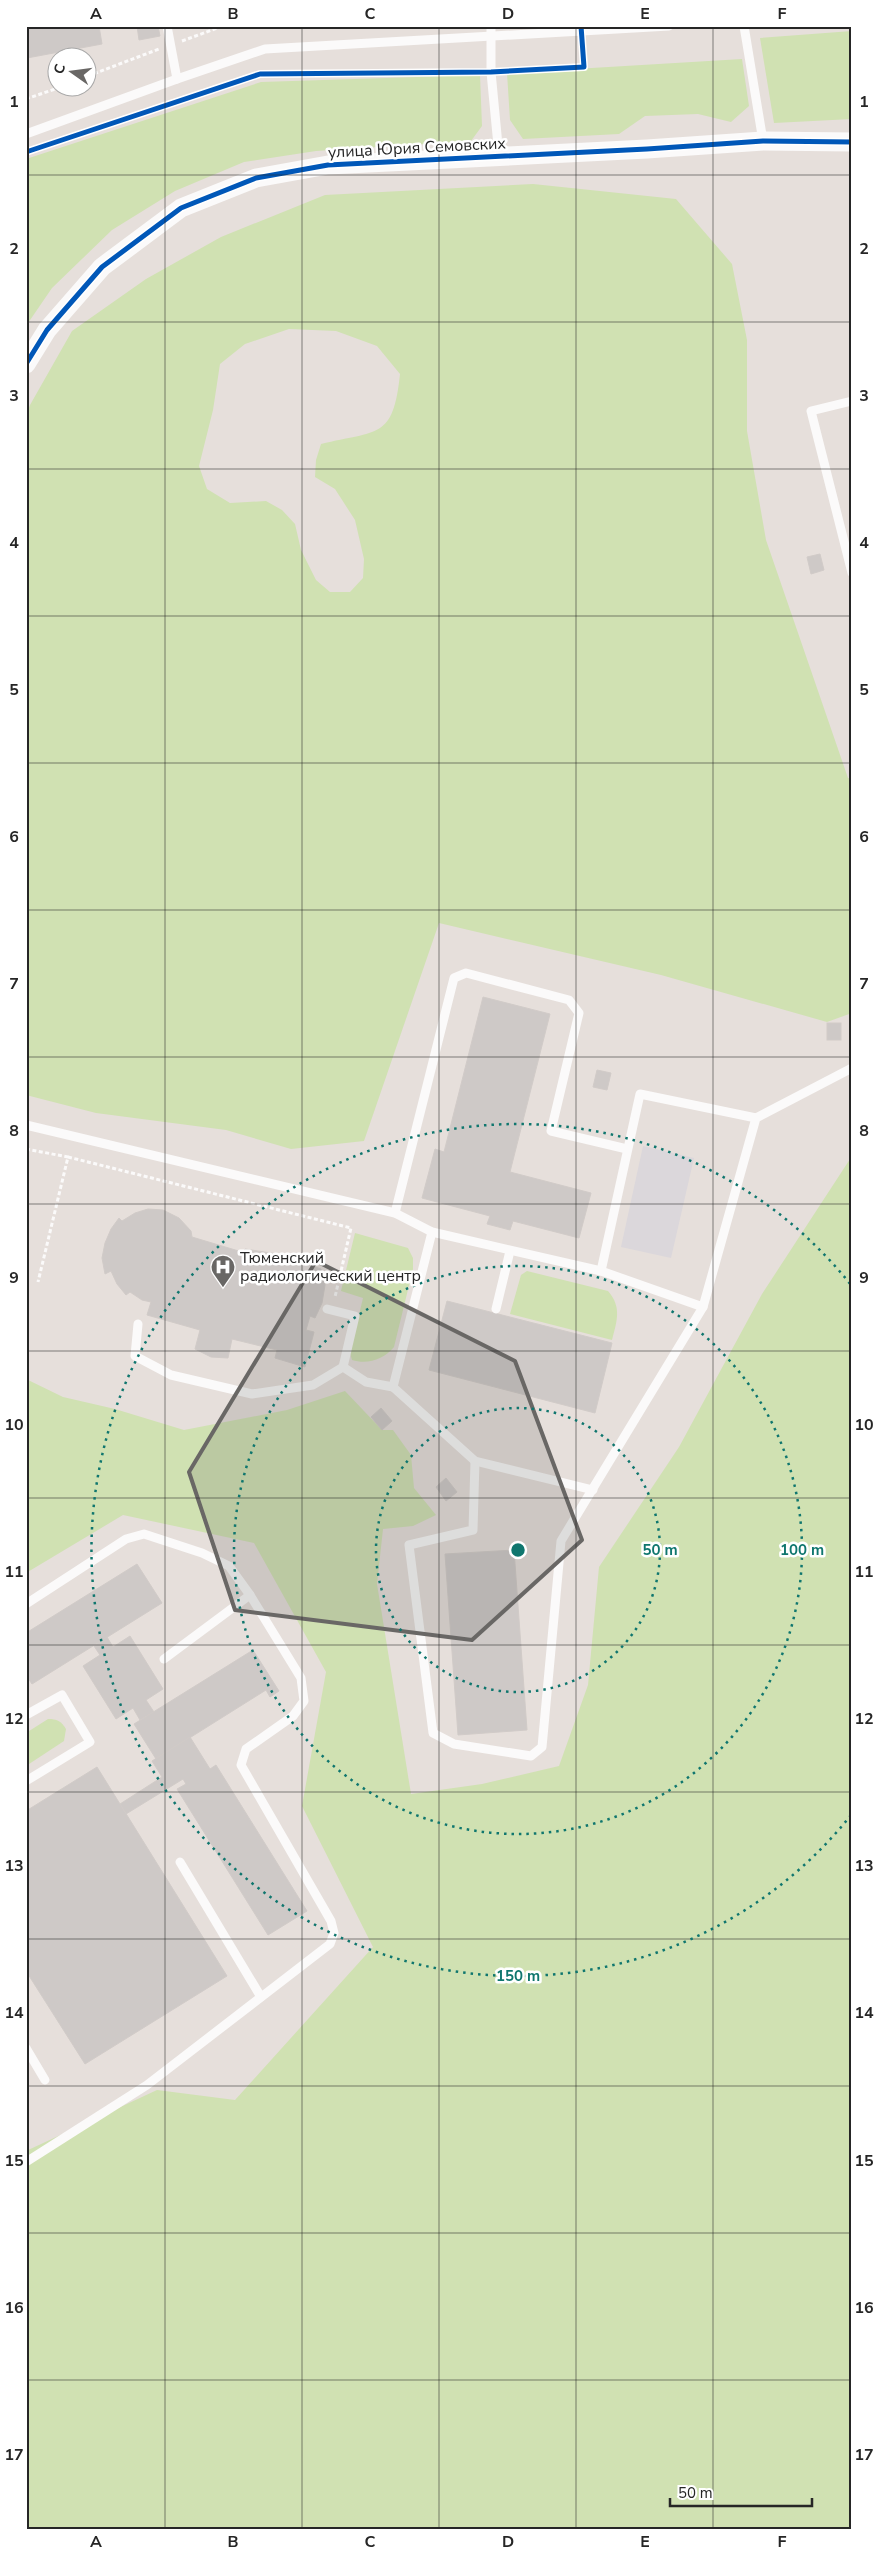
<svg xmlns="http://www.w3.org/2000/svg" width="878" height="2555" viewBox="0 0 878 2555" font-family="'Nunito Sans',sans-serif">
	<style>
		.industrial { fill: #dbd7db }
		.green { fill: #d0e1b2; fill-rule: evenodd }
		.building { fill: #cec9c7; stroke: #d1cbc8 }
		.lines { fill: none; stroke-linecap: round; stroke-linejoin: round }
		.path { stroke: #fbfafa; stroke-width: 3; stroke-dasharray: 4 2.5; stroke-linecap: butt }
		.service { stroke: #fbfafa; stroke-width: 9 }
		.minor { stroke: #fbfafa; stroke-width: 19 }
		.cycleway-casing { stroke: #fff; stroke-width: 8 }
		.cycleway { stroke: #0057b8; stroke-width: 5 }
		.marked { fill: #696765; fill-opacity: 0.2; stroke: #696765; stroke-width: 4; stroke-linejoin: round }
		.grid { fill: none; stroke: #262626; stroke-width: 1; stroke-opacity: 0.55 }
		.ring { fill: none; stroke: #0f766e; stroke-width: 2.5; stroke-dasharray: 2.5 5 }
		.labels { text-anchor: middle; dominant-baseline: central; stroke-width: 5; stroke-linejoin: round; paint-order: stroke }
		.street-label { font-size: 16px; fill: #262626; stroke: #fff }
		.poi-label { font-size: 16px; fill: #262626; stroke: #fff; text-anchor: start }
		.centre { fill: #0f766e; stroke: #fff; stroke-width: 2.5 }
		.ring-label { font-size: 15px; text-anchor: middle; font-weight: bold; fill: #0f766e; stroke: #fff; stroke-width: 5; stroke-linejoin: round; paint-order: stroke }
		.neatline { fill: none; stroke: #262626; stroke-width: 2 }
		.grid-label { font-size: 16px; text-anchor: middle; font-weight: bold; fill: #262626 }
	</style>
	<rect width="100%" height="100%" fill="#e6dfdb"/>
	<!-- industrial -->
	<polygon class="industrial" points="643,1146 694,1158 671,1258 621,1247"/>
	<!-- green -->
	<g class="green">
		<polygon points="852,31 852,119 774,123 760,38"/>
		<polygon points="742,59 749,106 731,122 698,114 645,116 619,134 523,139 510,120 507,73"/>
		<polygon points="480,75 482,126 471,141 316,151 244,162 175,191 112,230 52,288 26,326 26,159 261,82"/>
		<path d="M 533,184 L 676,199 L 732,264 L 747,340 L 747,431 L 766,540 L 848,778 L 852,779 L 852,1013 L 827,1022 L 661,975 L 439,923 L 364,1141 L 291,1149 L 226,1130 L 96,1113 L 26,1095 L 26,416 L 30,405 L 72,331 L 146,279 L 221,237 L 325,195 ZM 289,329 L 336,331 L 377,346 L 400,374 C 393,440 378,430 321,444 L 316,460 L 315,477 L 335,489 L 355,520 L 364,559 L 363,578 L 350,592 L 330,592 L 316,580 L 301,550 L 295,524 L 282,510 L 266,501 L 230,503 L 207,489 L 199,466 L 213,410 L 220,364 L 245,344 Z"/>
		<polygon points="852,1156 852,2529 26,2529 26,2151 157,2090 235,2100 373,1947 302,1806 326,1672 254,1543 123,1515 26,1573 26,1379 63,1397 115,1409 184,1430 287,1410 345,1391 382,1430 393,1430 411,1455 414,1488 436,1515 413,1526 383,1529 377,1584 411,1794 482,1784 559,1766 588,1685 599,1567 679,1447 762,1294"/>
		<path d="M 355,1233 L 408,1248 L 413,1258 L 413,1269 L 394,1347 C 384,1359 368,1365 352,1360 L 350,1353 L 363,1298 L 341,1291 Z"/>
		<path d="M 527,1271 L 608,1291 C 622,1307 617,1321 612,1340 L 510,1314 L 521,1275 Z"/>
		<path d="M 48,1719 C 57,1719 61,1721 66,1729 L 64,1741 L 26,1766 L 26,1733 Z"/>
	</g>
	<!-- building -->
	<g class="building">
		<polygon points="26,26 99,26 102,44 27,58"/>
		<polygon points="137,26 158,26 160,36 139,40"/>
		<polygon points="820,554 824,570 811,574 807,557"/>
		<polygon points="483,997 550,1014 510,1172 591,1193 579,1238 513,1221 510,1230 487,1224 490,1216 422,1198 435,1149 444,1152"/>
		<rect x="827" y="1023" width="14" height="17"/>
		<polygon points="597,1070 611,1073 607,1090 593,1087"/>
		<polygon points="148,1209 163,1210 179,1218 191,1231 192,1237 242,1252 245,1249 284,1255 321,1269 325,1285 322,1303 315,1318 310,1316 306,1330 314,1332 305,1367 275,1358 277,1350 232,1339 228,1358 211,1357 195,1349 200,1330 147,1315 151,1302 142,1300 130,1292 126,1295 117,1284 111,1271 105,1274 102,1258 105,1243 111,1229 119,1218 122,1221 135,1213"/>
		<polygon points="447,1301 612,1343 595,1413 429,1370"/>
		<polygon points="381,1408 392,1421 382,1430 371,1417"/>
		<polygon points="446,1478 457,1492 446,1501 436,1487"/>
		<polygon points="514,1550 527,1730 458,1735 445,1554"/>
		<polygon points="137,1564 162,1603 32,1684 26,1675 26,1633"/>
		<polygon points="130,1636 163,1689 146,1700 154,1712 140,1720 133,1708 116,1719 83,1666 100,1655 94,1646 107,1637 113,1647"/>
		<polygon points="253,1650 279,1691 270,1697 266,1690 156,1759 134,1724"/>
		<polygon points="190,1737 210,1769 216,1765 307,1911 268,1935 177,1789 186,1784 183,1779 126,1814 120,1804 162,1777 152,1761"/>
		<polygon points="97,1767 227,1976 85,2064 26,1971 26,1811"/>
	</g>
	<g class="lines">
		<!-- path -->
		<g class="path">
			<polyline points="182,41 223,26"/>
			<polyline points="88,76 159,49"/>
			<polyline points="26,99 58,88"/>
			<polyline points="26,1149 68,1157 38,1282"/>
			<polyline points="68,1157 351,1228 335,1297"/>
		</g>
		<!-- service -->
		<g class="service">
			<polyline points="167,26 177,79"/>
			<polyline points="491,26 491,72 499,156"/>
			<polyline points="744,26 763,141"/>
			<polyline points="26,134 177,79 265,49 669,26"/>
			<polyline points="852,401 811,411 852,573"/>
			<polyline points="26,1125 395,1213 432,1232 601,1271 703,1307 756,1118 852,1068"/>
			<polyline points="395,1213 454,978 466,973 569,1000 579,1013 551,1131 627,1149"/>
			<polyline points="601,1271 640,1094 756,1118"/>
			<polyline points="327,1309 355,1316 343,1367"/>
			<polyline points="496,1309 510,1251"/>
			<polyline points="138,1324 135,1356 171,1375 252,1394 313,1385 343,1367 366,1382 393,1387 432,1232"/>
			<polyline points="393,1387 475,1461 593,1490"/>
			<polyline points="475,1461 473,1530 409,1545 433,1733 454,1744 531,1756 542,1747 561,1541 703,1307"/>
			<polyline points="26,1604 126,1539 144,1534 202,1553 229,1566 250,1595 301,1678 304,1701 293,1716 246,1749 241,1765 331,1921 334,1933 330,1944 147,2085 26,2162"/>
			<polyline points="164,1659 250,1595"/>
			<polyline points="26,1715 62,1695 90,1742 26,1781"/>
			<polyline points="180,1862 261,1997"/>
			<polyline points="26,2048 45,2080"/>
		</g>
		<!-- minor -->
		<polyline class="minor" points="26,364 47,330 102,267 181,208 256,178 328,165 647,149 763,141 852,142"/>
		<defs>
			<g id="cycleway">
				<polyline points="26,152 260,74 491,72 584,67 581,26"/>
				<polyline points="26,364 47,330 102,267 181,208 256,178 328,165 647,149 763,141 852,142"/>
			</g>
		</defs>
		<!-- cycleway casing -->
		<use href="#cycleway" class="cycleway-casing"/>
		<!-- cycleway -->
		<use href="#cycleway" class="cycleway"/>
	</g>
	<!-- marked area -->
	<path class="marked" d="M 316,1261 L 515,1361 L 582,1540 L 472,1640 L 235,1610 L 189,1472 Z"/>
	<!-- grid -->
	<path class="grid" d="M 165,26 L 165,2529M 302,26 L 302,2529M 439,26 L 439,2529M 576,26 L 576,2529M 713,26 L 713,2529M 26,175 L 852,175M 26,322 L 852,322M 26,469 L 852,469M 26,616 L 852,616M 26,763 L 852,763M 26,910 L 852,910M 26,1057 L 852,1057M 26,1204 L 852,1204M 26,1351 L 852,1351M 26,1498 L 852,1498M 26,1645 L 852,1645M 26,1792 L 852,1792M 26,1939 L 852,1939M 26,2086 L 852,2086M 26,2233 L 852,2233M 26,2380 L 852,2380"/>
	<!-- distance rings -->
	<g class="ring">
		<circle cx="518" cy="1550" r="142"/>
		<circle cx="518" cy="1550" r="284"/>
		<path d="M851 1815A426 426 0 1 1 851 1285"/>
	</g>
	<!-- icons -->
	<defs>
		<symbol id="hospital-pin" viewBox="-11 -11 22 30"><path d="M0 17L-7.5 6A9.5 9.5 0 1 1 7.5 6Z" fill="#696765" stroke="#fff"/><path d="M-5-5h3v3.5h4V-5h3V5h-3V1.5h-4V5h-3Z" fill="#fff"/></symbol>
	</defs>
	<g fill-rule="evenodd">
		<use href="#hospital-pin" x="209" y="1253" width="28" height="38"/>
	</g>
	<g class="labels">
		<!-- street labels -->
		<g class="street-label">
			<text transform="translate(417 148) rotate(-3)">улица Юрия Семовских</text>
		</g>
		<!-- poi labels -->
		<g class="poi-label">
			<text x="240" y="1258">Тюменский<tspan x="240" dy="18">радиологический центр</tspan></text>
		</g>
	</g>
	<circle cx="518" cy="1550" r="8" class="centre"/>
	<g class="ring-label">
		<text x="660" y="1555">50 m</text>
		<text x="802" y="1555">100 m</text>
		<text x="518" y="1981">150 m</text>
	</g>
	<!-- border -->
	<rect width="878" height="2555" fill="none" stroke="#ffffff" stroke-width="55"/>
	<!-- north arrow -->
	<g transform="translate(72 72) rotate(284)"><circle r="24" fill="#ffffff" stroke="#a8a8a8"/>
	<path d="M0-4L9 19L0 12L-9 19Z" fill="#696765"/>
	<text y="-8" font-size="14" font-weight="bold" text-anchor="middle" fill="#262626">С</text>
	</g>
	<!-- scale -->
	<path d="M670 2498v8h142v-8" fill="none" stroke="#262626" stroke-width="2.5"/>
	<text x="678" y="2498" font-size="15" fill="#262626" stroke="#ffffff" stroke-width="4" paint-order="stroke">50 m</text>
	<rect x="28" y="28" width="822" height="2500" class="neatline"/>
	<g class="grid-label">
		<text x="96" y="19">A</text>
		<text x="233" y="19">B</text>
		<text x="370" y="19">C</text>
		<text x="508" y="19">D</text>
		<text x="645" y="19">E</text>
		<text x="782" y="19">F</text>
		<text x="14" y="107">1</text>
		<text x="864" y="107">1</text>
		<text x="14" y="254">2</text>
		<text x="864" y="254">2</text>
		<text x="14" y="401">3</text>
		<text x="864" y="401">3</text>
		<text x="14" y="548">4</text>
		<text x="864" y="548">4</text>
		<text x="14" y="695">5</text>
		<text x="864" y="695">5</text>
		<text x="14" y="842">6</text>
		<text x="864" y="842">6</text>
		<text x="14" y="989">7</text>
		<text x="864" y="989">7</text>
		<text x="14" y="1136">8</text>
		<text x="864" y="1136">8</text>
		<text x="14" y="1283">9</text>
		<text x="864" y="1283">9</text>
		<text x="14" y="1430">10</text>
		<text x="864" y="1430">10</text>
		<text x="14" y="1577">11</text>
		<text x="864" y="1577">11</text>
		<text x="14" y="1724">12</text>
		<text x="864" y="1724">12</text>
		<text x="14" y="1871">13</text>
		<text x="864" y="1871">13</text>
		<text x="14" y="2018">14</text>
		<text x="864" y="2018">14</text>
		<text x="14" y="2166">15</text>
		<text x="864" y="2166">15</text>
		<text x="14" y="2313">16</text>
		<text x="864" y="2313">16</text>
		<text x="14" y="2460">17</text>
		<text x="864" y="2460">17</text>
		<text x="96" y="2547">A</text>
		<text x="233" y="2547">B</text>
		<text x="370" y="2547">C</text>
		<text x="508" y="2547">D</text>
		<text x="645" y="2547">E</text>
		<text x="782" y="2547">F</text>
	</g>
</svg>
